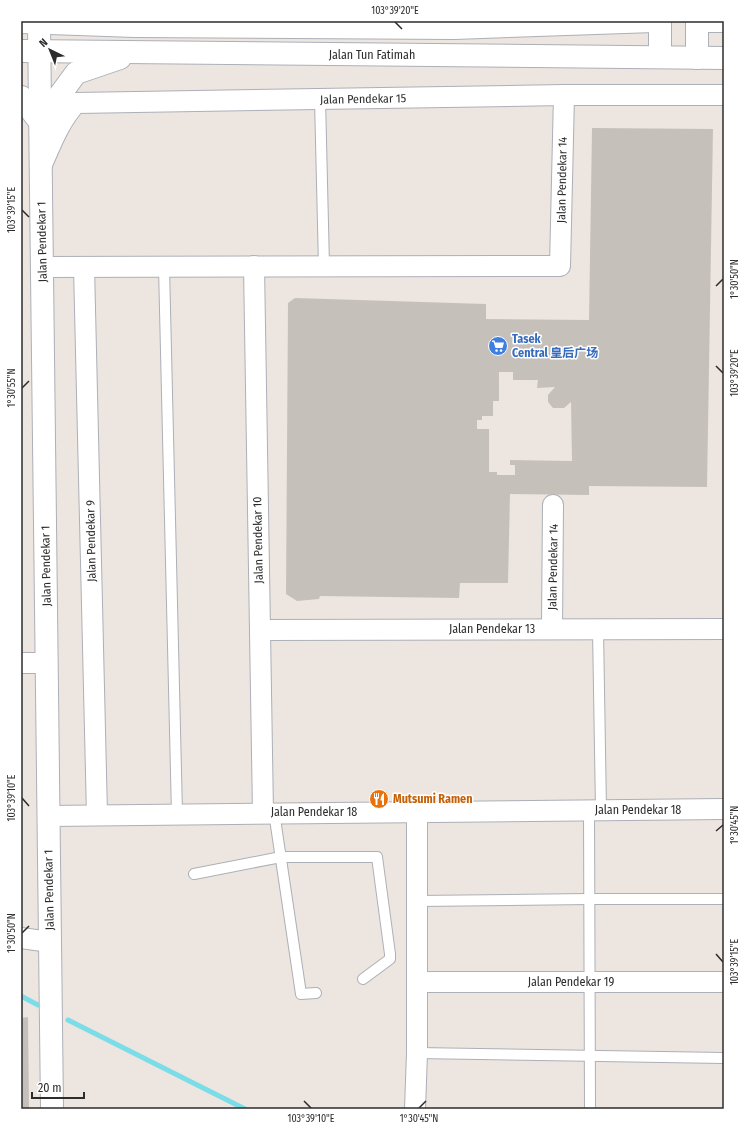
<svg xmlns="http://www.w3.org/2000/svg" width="745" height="1130" viewBox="0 0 745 1130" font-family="'Fira Sans Condensed','Noto Sans SC',sans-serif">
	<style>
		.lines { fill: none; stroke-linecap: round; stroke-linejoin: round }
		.stream { stroke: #7bdde7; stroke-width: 5 }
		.building { fill: #c6c0bb; fill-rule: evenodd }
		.lane-casing { stroke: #acb0b7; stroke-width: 12 }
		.street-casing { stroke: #acb0b7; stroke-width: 22 }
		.secondary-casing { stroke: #acb0b7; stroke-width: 24 }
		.lane { stroke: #fff; stroke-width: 10 }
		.street { stroke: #fff; stroke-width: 20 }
		.secondary { stroke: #fff; stroke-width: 22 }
		.ticks { fill: none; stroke: #2c2c2c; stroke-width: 1.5 }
		.labels { text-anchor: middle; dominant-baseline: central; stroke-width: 3; stroke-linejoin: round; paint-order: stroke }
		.street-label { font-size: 12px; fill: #2c2c2c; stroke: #fff }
		.shop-label { font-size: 12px; font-weight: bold; fill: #366cbe; stroke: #fff; text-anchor: start }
		.food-label { font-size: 12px; font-weight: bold; fill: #c56008; stroke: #fff; text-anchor: start }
		.neatline { fill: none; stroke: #2c2c2c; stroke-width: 1.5 }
		.ticks-label { font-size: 10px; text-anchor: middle; fill: #2c2c2c }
	</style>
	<rect width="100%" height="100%" fill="#ede5e0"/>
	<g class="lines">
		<!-- stream -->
		<g class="stream">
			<polyline points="21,996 38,1005"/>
			<polyline points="68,1020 245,1109"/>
		</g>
	</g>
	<!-- building -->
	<g class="building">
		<path d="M 592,128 L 713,129 L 707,487 L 589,486 L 589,495 L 510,494 L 508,583 L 460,583 L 459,598 L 320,596 L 319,599 L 297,601 L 286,594 L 288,303 L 295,298 L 486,304 L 486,319 L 589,320 ZM 499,372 L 513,372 L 513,380 L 538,380 L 537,388 L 555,387 L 548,395 L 548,402 L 553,408 L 564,408 L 571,402 L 572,461 L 510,460 L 510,465 L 515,465 L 515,475 L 497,475 L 497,472 L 489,472 L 489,429 L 477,429 L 477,420 L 482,420 L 482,416 L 493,416 L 493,401 L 499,401 Z"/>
		<polygon points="28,1017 29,1109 21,1109 21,1018"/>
	</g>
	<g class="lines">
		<defs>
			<g id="lane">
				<polyline points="320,99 324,266"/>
				<polyline points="164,267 177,814"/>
				<polyline points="598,629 601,810"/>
				<polyline points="589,810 590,1109"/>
				<polyline points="274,812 301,994 316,993"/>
				<polyline points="194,874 281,857 377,857 390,954 390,959 363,979"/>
				<polyline points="417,901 589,899 724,899"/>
				<polyline points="417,1053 724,1058"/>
			</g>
			<g id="street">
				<path d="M 41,167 C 51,144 59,122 76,103 L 564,95 L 724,95"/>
				<polyline points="254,266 263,813"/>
				<polyline points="42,267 560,266 564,95"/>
				<polyline points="84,267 97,815"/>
				<polyline points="552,629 553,505"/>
				<polyline points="260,630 724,629"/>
				<polyline points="21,663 47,663"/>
				<polyline points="49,816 724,809"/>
				<polyline points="21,938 50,942"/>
				<polyline points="417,982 724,982"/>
				<polyline points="415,1109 417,1053 417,812"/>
			</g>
			<g id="secondary">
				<polyline points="660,21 660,57"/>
				<polyline points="697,21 697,58"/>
				<polyline points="701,21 724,21"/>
				<polyline points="21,22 135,26 454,28 654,21"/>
				<polyline points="39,23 52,1109"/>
				<polyline points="21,51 724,58"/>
				<polyline points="21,97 40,122"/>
				<polyline points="40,122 76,73 120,58"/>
			</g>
		</defs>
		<!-- lane casing -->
		<use href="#lane" class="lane-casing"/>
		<!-- street casing -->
		<use href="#street" class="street-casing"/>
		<!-- secondary casing -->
		<use href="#secondary" class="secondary-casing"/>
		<!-- lane -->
		<use href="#lane" class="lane"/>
		<!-- street -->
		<use href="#street" class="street"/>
		<!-- secondary -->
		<use href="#secondary" class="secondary"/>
	</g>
	<!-- ticks -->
	<path class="ticks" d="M 395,22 L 402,29M 22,210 L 29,217M 716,286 L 723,279M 716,366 L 723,373M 22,388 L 29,381M 22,798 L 29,806M 716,831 L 723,825M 22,933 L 29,926M 716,954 L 723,962M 304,1101 L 311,1108M 419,1108 L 426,1101"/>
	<!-- icons -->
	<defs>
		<symbol id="supermarket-disc" viewBox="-11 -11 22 22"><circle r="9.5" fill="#3f7fe0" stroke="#fff"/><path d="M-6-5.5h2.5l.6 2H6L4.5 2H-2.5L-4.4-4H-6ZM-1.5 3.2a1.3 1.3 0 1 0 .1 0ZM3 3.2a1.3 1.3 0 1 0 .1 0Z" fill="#fff"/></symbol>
		<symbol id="restaurant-disc" viewBox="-11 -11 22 22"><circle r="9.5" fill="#e8710a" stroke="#fff"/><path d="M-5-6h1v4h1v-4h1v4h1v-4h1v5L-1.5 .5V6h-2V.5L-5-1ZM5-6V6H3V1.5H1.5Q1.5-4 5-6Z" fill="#fff"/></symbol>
	</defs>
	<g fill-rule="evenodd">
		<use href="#supermarket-disc" x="487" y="335" width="22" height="22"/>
		<use href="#restaurant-disc" x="368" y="788" width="22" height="22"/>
	</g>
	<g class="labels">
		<!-- street labels -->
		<g class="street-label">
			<text x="372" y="55">Jalan Tun Fatimah</text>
			<text transform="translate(363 99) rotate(-1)">Jalan Pendekar 15</text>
			<text transform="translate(562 180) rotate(-89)">Jalan Pendekar 14</text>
			<text transform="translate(42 242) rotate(-91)">Jalan Pendekar 1</text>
			<text transform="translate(258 540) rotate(-91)">Jalan Pendekar 10</text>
			<text transform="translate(91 541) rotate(-91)">Jalan Pendekar 9</text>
			<text transform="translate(46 566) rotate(-91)">Jalan Pendekar 1</text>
			<text transform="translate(553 567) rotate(-89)">Jalan Pendekar 14</text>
			<text x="492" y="629">Jalan Pendekar 13</text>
			<text x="638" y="810">Jalan Pendekar 18</text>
			<text x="314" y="812">Jalan Pendekar 18</text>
			<text transform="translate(49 890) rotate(-91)">Jalan Pendekar 1</text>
			<text x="571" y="982">Jalan Pendekar 19</text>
		</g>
		<!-- shop labels -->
		<g class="shop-label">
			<text x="512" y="339">Tasek<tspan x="512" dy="14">Central 皇后广场</tspan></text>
		</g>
		<!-- food labels -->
		<g class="food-label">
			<text x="393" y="799">Mutsumi Ramen</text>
		</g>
	</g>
	<!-- border -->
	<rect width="745" height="1130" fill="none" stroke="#ffffff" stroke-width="44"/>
	<!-- north arrow -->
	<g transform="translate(50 50) rotate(317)" stroke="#ffffff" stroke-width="3" paint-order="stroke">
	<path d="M0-3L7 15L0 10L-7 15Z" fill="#2c2c2c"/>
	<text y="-6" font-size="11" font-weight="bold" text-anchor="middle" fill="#2c2c2c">N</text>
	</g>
	<!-- scale -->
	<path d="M32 1092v6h52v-6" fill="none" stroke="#2c2c2c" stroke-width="2"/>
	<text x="38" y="1092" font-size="12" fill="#2c2c2c" stroke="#ffffff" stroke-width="3" paint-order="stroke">20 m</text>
	<rect x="22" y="22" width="701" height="1086" class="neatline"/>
	<g class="ticks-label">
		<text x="395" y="14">103°39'20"E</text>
		<text transform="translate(11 210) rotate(-90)" y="4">103°39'15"E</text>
		<text transform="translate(734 279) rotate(-90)" y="4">1°30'50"N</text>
		<text transform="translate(734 373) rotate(-90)" y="4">103°39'20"E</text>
		<text transform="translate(11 388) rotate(-90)" y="4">1°30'55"N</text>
		<text transform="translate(11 798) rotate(-90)" y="4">103°39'10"E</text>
		<text transform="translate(734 825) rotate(-90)" y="4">1°30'45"N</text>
		<text transform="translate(11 933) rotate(-90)" y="4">1°30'50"N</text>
		<text transform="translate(734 962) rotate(-90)" y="4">103°39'15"E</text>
		<text x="311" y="1122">103°39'10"E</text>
		<text x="419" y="1122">1°30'45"N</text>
	</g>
</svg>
